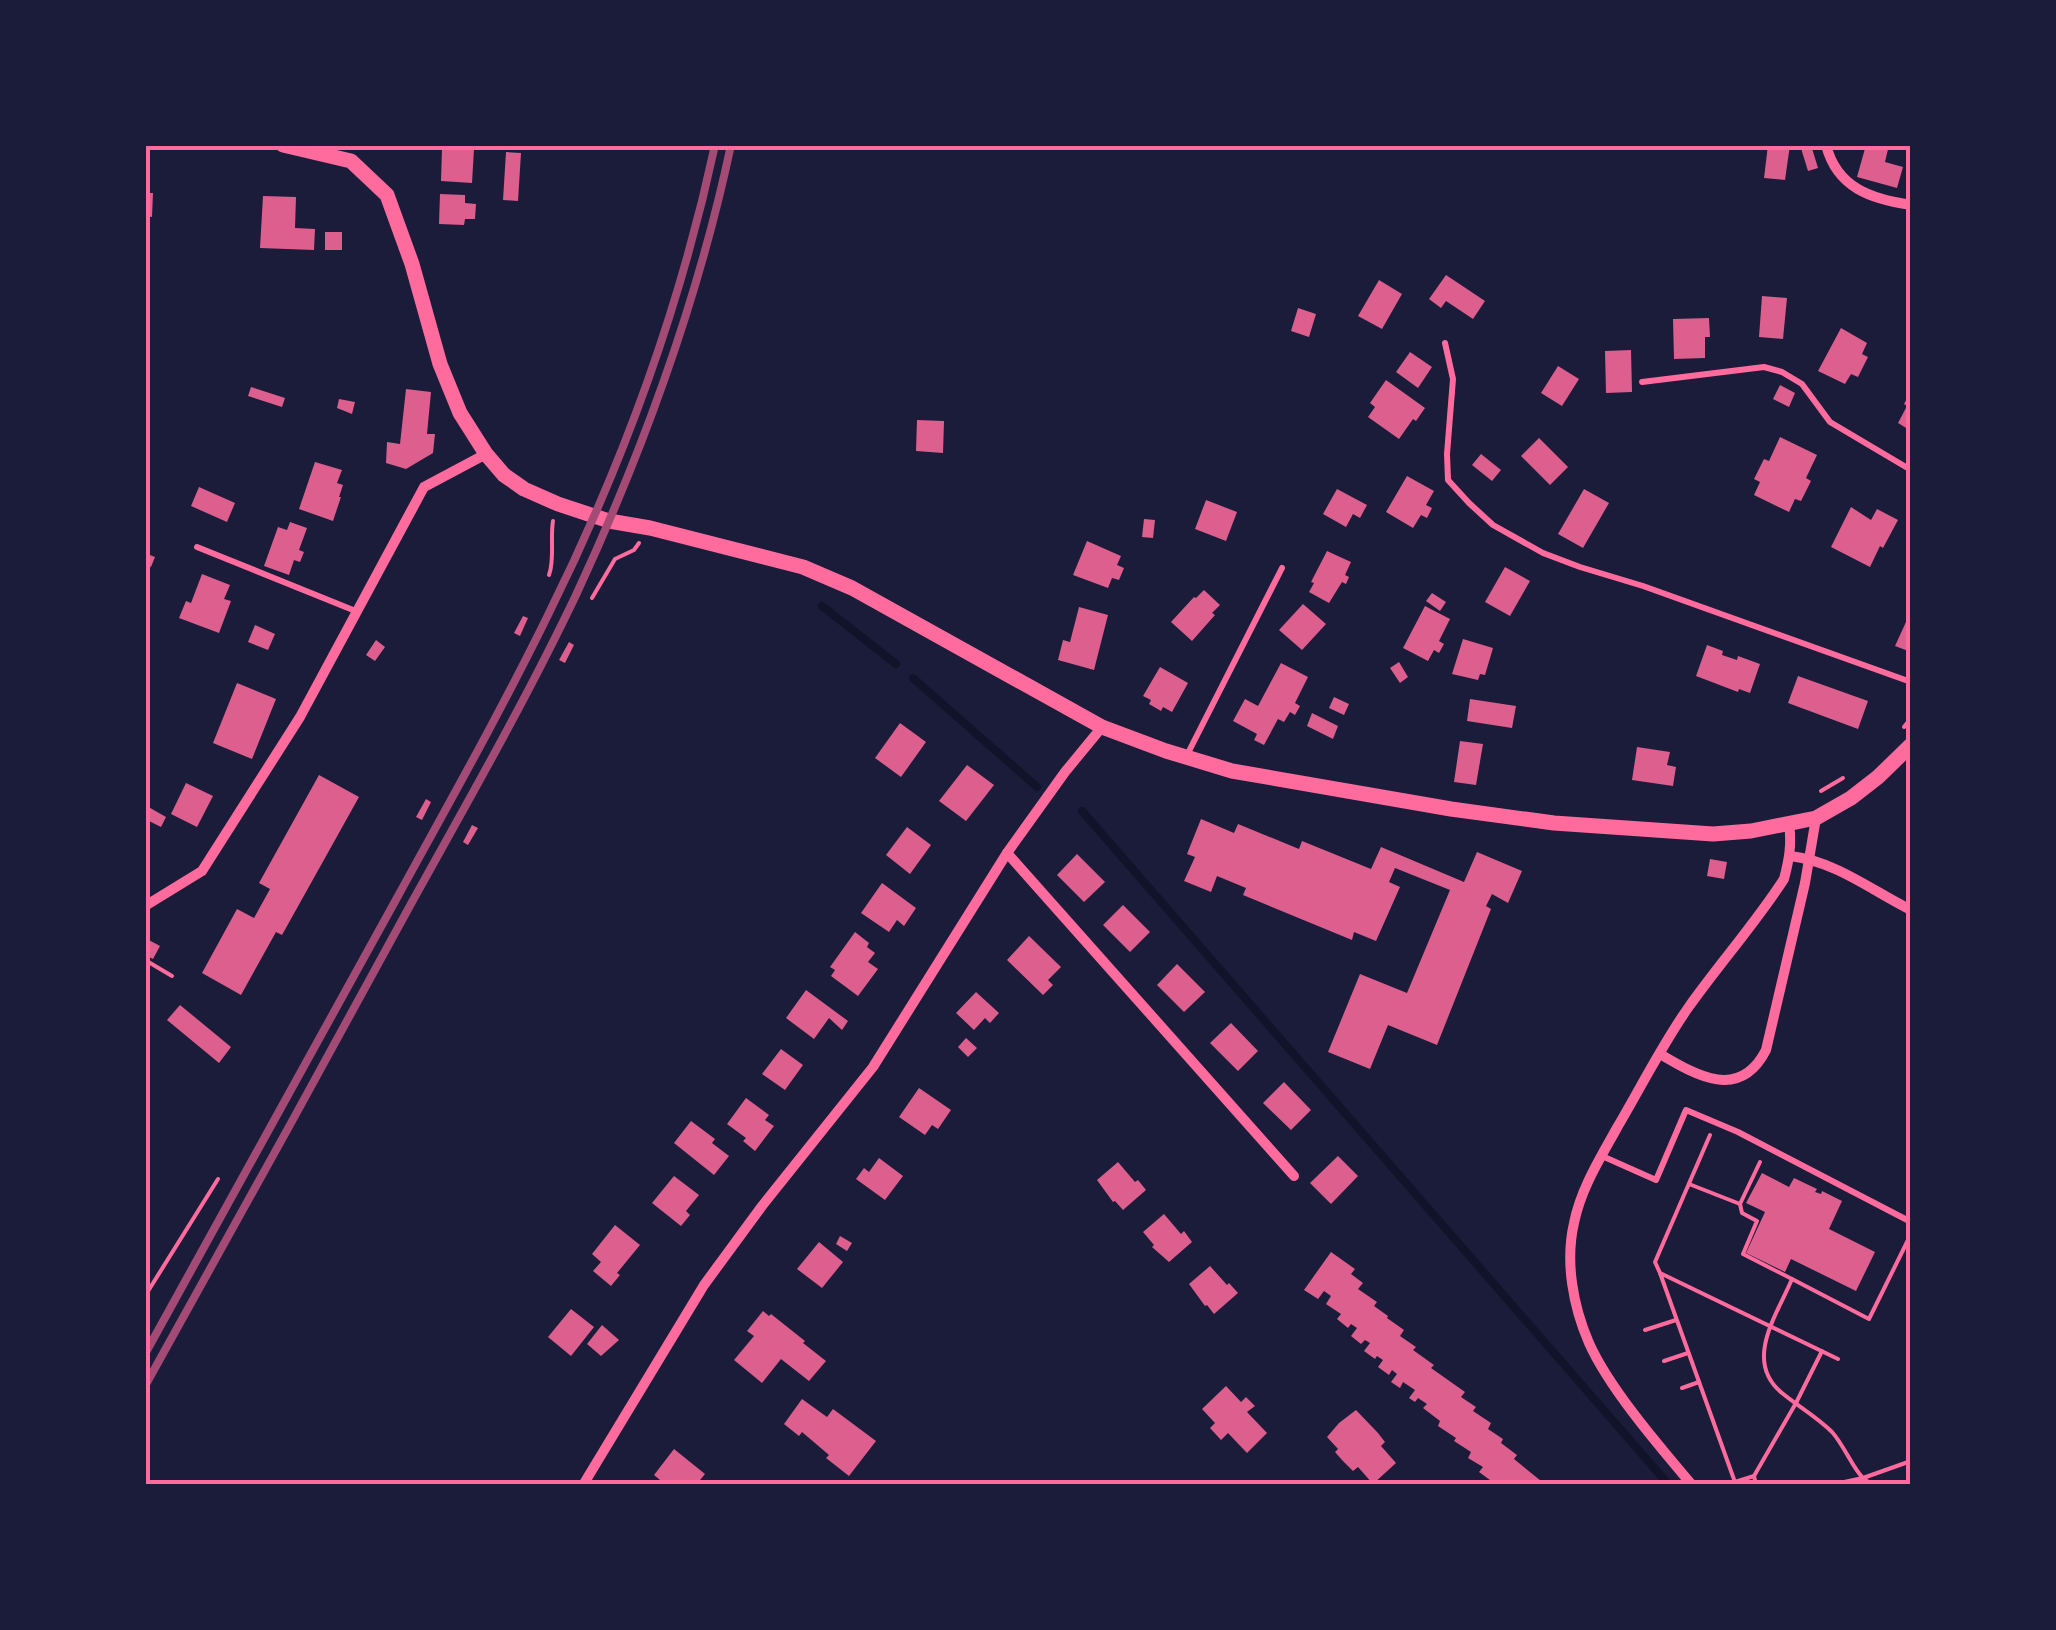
<svg xmlns="http://www.w3.org/2000/svg" width="2056" height="1630" viewBox="0 0 2056 1630" font-family="'Fira Sans',sans-serif">
	<style>
		.lines { fill: none; stroke-linecap: round; stroke-linejoin: round }
		.stream { stroke: #12122b; stroke-width: 8 }
		.building { fill: #dd5f8e }
		.path { stroke: #ff6b9d; stroke-width: 4 }
		.service { stroke: #ff6b9d; stroke-width: 6 }
		.minor { stroke: #ff6b9d; stroke-width: 10 }
		.tertiary { stroke: #ff6b9d; stroke-width: 15 }
		.rail { stroke: #a44b75; stroke-width: 8 }
		.neatline { fill: none; stroke: #ff6b9d; stroke-width: 4 }
	</style>
	<rect width="100%" height="100%" fill="#1b1b3a"/>
	<g class="lines">
		<!-- stream -->
		<g class="stream">
			<polyline points="822,606 896,664"/>
			<polyline points="913,678 1037,787"/>
			<polyline points="1082,811 1669,1485"/>
		</g>
	</g>
	<!-- building -->
	<g class="building">
		<polygon points="1768,145 1790,145 1785,180 1764,178"/>
		<polygon points="1800,145 1811,145 1818,168 1808,171"/>
		<polygon points="1866,145 1889,145 1885,162 1903,167 1897,188 1857,177"/>
		<polygon points="442,148 474,149 472,183 441,181"/>
		<polygon points="506,152 521,153 518,201 503,200"/>
		<polygon points="145,193 153,193 152,217 145,216"/>
		<polygon points="440,194 465,195 465,203 476,204 475,219 465,219 464,225 439,224"/>
		<polygon points="263,196 296,197 295,228 315,229 314,250 260,248"/>
		<rect x="325" y="232" width="17" height="18"/>
		<polygon points="1446,275 1485,301 1473,319 1446,301 1441,308 1429,299"/>
		<polygon points="1379,280 1402,294 1382,329 1358,316"/>
		<polygon points="1762,296 1787,298 1783,339 1759,337"/>
		<polygon points="1298,308 1316,314 1309,337 1291,331"/>
		<polygon points="1709,318 1710,337 1705,337 1705,358 1674,359 1673,319"/>
		<polygon points="1841,328 1867,343 1862,354 1868,357 1858,377 1851,374 1845,384 1818,371"/>
		<polygon points="1631,350 1632,392 1606,393 1605,351"/>
		<polygon points="1410,352 1432,367 1418,388 1396,372"/>
		<polygon points="1558,366 1579,379 1562,406 1541,393"/>
		<polygon points="1386,380 1425,408 1416,421 1413,419 1399,439 1368,417 1375,407 1370,403"/>
		<polygon points="1780,385 1795,393 1789,407 1773,399"/>
		<polygon points="251,387 285,398 282,407 248,396"/>
		<polygon points="406,389 431,392 427,434 435,434 433,453 406,469 386,463 387,442 400,444"/>
		<polygon points="1911,391 1911,431 1898,423 1907,406 1904,404"/>
		<polygon points="339,399 355,402 352,414 337,408"/>
		<polygon points="917,420 944,421 943,453 916,451"/>
		<polygon points="1780,437 1817,455 1806,478 1811,481 1801,501 1795,499 1789,512 1754,495 1760,482 1754,479 1764,459 1769,461"/>
		<polygon points="1539,438 1568,467 1550,485 1521,456"/>
		<polygon points="1481,454 1501,470 1492,481 1472,465"/>
		<polygon points="315,462 342,470 337,483 343,485 339,497 341,497 333,521 299,509"/>
		<polygon points="1407,476 1434,491 1426,505 1432,508 1427,518 1421,515 1413,528 1386,512"/>
		<polygon points="199,487 235,503 227,522 191,506"/>
		<polygon points="1337,489 1367,505 1360,518 1353,514 1346,527 1323,514"/>
		<polygon points="1584,489 1609,503 1583,548 1558,534"/>
		<polygon points="1206,500 1237,512 1226,541 1195,529"/>
		<polygon points="1851,507 1871,520 1877,509 1898,520 1883,548 1880,546 1870,567 1831,547"/>
		<polygon points="1144,519 1155,520 1153,538 1142,537"/>
		<polygon points="290,522 307,528 299,550 304,552 300,562 294,560 289,575 264,566 278,527 287,530"/>
		<polygon points="1087,541 1121,556 1117,565 1124,568 1119,580 1112,578 1108,588 1073,575"/>
		<polygon points="1327,551 1351,562 1345,575 1349,577 1346,584 1342,582 1329,603 1309,592 1314,583 1311,582"/>
		<polygon points="145,553 155,557 151,567 145,565"/>
		<polygon points="1505,567 1530,581 1510,616 1485,602"/>
		<polygon points="202,574 230,585 224,599 231,601 219,633 179,618 186,601 191,603"/>
		<polygon points="1204,590 1220,605 1212,613 1215,615 1192,641 1171,622 1194,597 1196,598"/>
		<polygon points="1432,593 1446,602 1440,611 1426,601"/>
		<polygon points="1303,604 1326,624 1302,650 1279,630"/>
		<polygon points="1425,606 1450,619 1439,641 1444,644 1439,653 1434,650 1428,661 1403,648"/>
		<polygon points="1079,607 1108,615 1094,670 1058,660 1063,640 1070,642"/>
		<polygon points="1911,611 1911,652 1895,646"/>
		<polygon points="523,616 528,618 520,636 514,633"/>
		<polygon points="255,625 275,634 268,650 248,642"/>
		<polygon points="1463,639 1493,648 1485,675 1480,674 1478,680 1452,674"/>
		<polygon points="376,640 385,647 375,661 366,655"/>
		<polygon points="569,642 574,645 565,663 559,660"/>
		<polygon points="1707,645 1723,651 1722,655 1737,660 1738,656 1760,664 1750,693 1739,689 1738,692 1696,676"/>
		<polygon points="1399,662 1408,677 1400,683 1390,668"/>
		<polygon points="1281,663 1308,677 1295,703 1300,706 1295,715 1290,712 1284,722 1278,719 1264,745 1254,740 1257,734 1233,721 1245,699 1258,706"/>
		<polygon points="1160,667 1188,683 1172,712 1163,707 1161,711 1149,704 1151,700 1143,696"/>
		<polygon points="1798,676 1868,701 1858,729 1788,703"/>
		<polygon points="237,683 276,699 252,759 213,743"/>
		<polygon points="1334,697 1349,704 1344,715 1329,708"/>
		<polygon points="1470,699 1516,706 1512,728 1467,721"/>
		<polygon points="1312,713 1338,726 1333,739 1307,726"/>
		<polygon points="900,723 926,742 901,777 875,758"/>
		<polygon points="1460,741 1483,744 1476,785 1454,782"/>
		<polygon points="1637,747 1670,752 1667,765 1676,767 1673,786 1632,780"/>
		<polygon points="967,765 994,785 966,821 939,801"/>
		<polygon points="319,775 359,797 282,935 276,932 241,995 202,973 237,909 254,918 270,889 259,883"/>
		<polygon points="186,783 213,796 197,827 171,814"/>
		<polygon points="426,799 431,802 422,820 416,817"/>
		<polygon points="145,805 166,817 161,827 145,819"/>
		<polygon points="1201,819 1234,833 1238,824 1299,849 1302,841 1371,869 1381,847 1464,882 1477,852 1522,871 1508,903 1492,894 1486,906 1491,909 1437,1045 1388,1025 1370,1069 1328,1052 1360,974 1407,993 1450,890 1395,868 1389,882 1400,887 1376,941 1354,932 1352,940 1243,895 1246,888 1217,876 1211,892 1184,881 1195,857 1187,854"/>
		<polygon points="472,825 478,828 468,845 463,842"/>
		<polygon points="907,827 931,845 910,874 886,855"/>
		<polygon points="1077,854 1105,882 1084,902 1057,875"/>
		<polygon points="1710,859 1727,862 1724,879 1707,876"/>
		<polygon points="882,883 916,908 904,926 897,920 889,932 861,913"/>
		<polygon points="1123,905 1150,932 1130,952 1103,925"/>
		<polygon points="855,932 869,943 867,947 875,953 868,962 878,969 858,996 831,976 835,970 830,967"/>
		<polygon points="1029,936 1061,967 1048,980 1053,985 1043,995 1007,960"/>
		<polygon points="147,939 160,946 153,959 145,955"/>
		<polygon points="1177,964 1205,992 1184,1012 1157,985"/>
		<polygon points="806,990 848,1021 842,1030 829,1018 814,1039 786,1018"/>
		<polygon points="976,992 999,1013 990,1023 985,1018 974,1030 956,1013"/>
		<polygon points="180,1005 231,1047 219,1063 167,1020"/>
		<polygon points="1231,1023 1258,1051 1238,1071 1210,1043"/>
		<polygon points="966,1038 977,1048 968,1057 958,1047"/>
		<polygon points="781,1049 803,1065 785,1090 762,1074"/>
		<polygon points="1284,1082 1311,1110 1291,1130 1263,1103"/>
		<polygon points="919,1088 951,1110 938,1129 932,1125 925,1135 899,1117"/>
		<polygon points="746,1098 769,1115 765,1120 774,1126 755,1151 743,1141 746,1138 727,1124"/>
		<polygon points="691,1121 715,1139 712,1143 729,1156 714,1175 674,1143"/>
		<polygon points="1338,1156 1358,1176 1331,1204 1310,1183"/>
		<polygon points="879,1158 903,1176 885,1200 856,1179 864,1168 869,1172"/>
		<polygon points="1118,1162 1135,1182 1138,1180 1146,1190 1123,1210 1115,1201 1113,1202 1097,1180"/>
		<polygon points="1762,1173 1789,1187 1794,1178 1817,1189 1815,1192 1821,1194 1822,1191 1842,1201 1829,1229 1875,1252 1856,1291 1791,1259 1785,1272 1746,1253 1765,1212 1746,1203"/>
		<polygon points="674,1176 699,1195 686,1211 690,1215 681,1226 652,1203"/>
		<polygon points="1164,1214 1181,1234 1184,1231 1192,1242 1169,1262 1152,1247 1154,1245 1143,1232"/>
		<polygon points="615,1225 640,1245 617,1273 620,1275 611,1286 593,1271 601,1262 592,1254"/>
		<polygon points="840,1236 852,1243 847,1251 836,1244"/>
		<polygon points="819,1242 843,1262 822,1288 797,1269"/>
		<polygon points="1331,1252 1355,1269 1351,1274 1363,1283 1358,1289 1377,1302 1374,1306 1388,1316 1387,1318 1404,1330 1400,1336 1416,1347 1413,1350 1434,1365 1431,1368 1465,1392 1461,1397 1476,1407 1473,1411 1491,1423 1488,1429 1503,1439 1501,1443 1517,1455 1514,1459 1546,1485 1492,1485 1494,1483 1479,1472 1483,1467 1468,1458 1471,1452 1454,1441 1456,1438 1438,1426 1440,1421 1423,1408 1427,1404 1418,1398 1415,1402 1409,1398 1415,1390 1403,1382 1400,1388 1391,1382 1397,1374 1392,1370 1389,1375 1378,1367 1383,1360 1377,1356 1375,1359 1364,1351 1370,1343 1365,1340 1361,1344 1351,1336 1357,1328 1351,1324 1348,1328 1337,1319 1341,1314 1326,1304 1331,1296 1324,1291 1318,1299 1304,1290"/>
		<polygon points="1210,1266 1227,1285 1229,1283 1238,1293 1214,1314 1207,1305 1205,1306 1189,1284"/>
		<polygon points="571,1309 594,1327 571,1356 548,1337"/>
		<polygon points="763,1311 769,1316 771,1314 805,1341 803,1343 826,1361 809,1381 781,1359 762,1383 734,1360 754,1336 747,1331"/>
		<polygon points="602,1325 619,1340 601,1356 587,1344"/>
		<polygon points="1226,1386 1241,1402 1246,1397 1255,1406 1247,1412 1267,1433 1247,1453 1228,1433 1221,1440 1210,1428 1215,1423 1202,1409"/>
		<polygon points="802,1399 827,1417 833,1409 876,1441 849,1476 826,1458 829,1455 802,1432 799,1436 784,1424"/>
		<polygon points="1356,1410 1378,1433 1385,1442 1381,1446 1396,1463 1373,1484 1358,1467 1353,1471 1342,1460 1335,1452 1338,1449 1327,1437 1339,1423"/>
		<polygon points="674,1449 705,1474 696,1485 666,1485 654,1475"/>
	</g>
	<g class="lines">
		<!-- path -->
		<g class="path">
			<path d="M 549,575 C 555,559 550,538 553,521"/>
			<polyline points="592,598 615,559 634,550 639,543"/>
			<polyline points="1904,727 1911,718"/>
			<polyline points="1821,791 1843,778"/>
			<polyline points="145,960 172,976"/>
			<path d="M 1760,1162 L 1740,1204 L 1742,1213 L 1757,1221 L 1743,1254 L 1792,1279 C 1777,1315 1743,1361 1782,1393 C 1799,1407 1817,1417 1832,1432 C 1844,1445 1853,1469 1863,1478 C 1866,1482 1872,1483 1877,1485"/>
			<polyline points="1689,1184 1740,1204"/>
			<polyline points="1660,1273 1655,1262 1710,1135"/>
			<polyline points="1792,1279 1869,1319 1909,1238"/>
			<polyline points="145,1296 218,1179"/>
			<polyline points="1645,1330 1676,1320"/>
			<polyline points="1664,1361 1688,1353"/>
			<polyline points="1682,1388 1699,1382"/>
			<polyline points="1735,1482 1754,1476"/>
			<polyline points="1736,1485 1660,1273 1838,1359"/>
			<polyline points="1756,1485 1754,1476 1796,1403 1822,1351"/>
			<polyline points="1830,1485 1863,1478 1911,1461"/>
		</g>
		<!-- service -->
		<g class="service">
			<polyline points="1445,343 1453,379 1447,454 1448,480 1469,503 1493,525 1543,553 1580,567 1643,586 1911,682"/>
			<polyline points="1642,382 1764,367 1782,372 1802,384 1830,422 1911,470"/>
			<polyline points="197,547 358,612"/>
			<polyline points="1186,757 1282,568"/>
			<polyline points="1602,1156 1656,1180 1686,1110 1738,1132 1911,1222"/>
		</g>
		<!-- minor -->
		<g class="minor">
			<path d="M 1826,145 C 1837,188 1871,199 1911,205"/>
			<polyline points="1007,853 1294,1176"/>
			<path d="M 1790,856 C 1835,861 1871,890 1911,910"/>
			<polyline points="145,906 202,871 300,717 424,487 486,454"/>
			<path d="M 1660,1054 C 1697,1076 1740,1101 1766,1050 L 1805,883 L 1816,818"/>
			<polyline points="583,1485 704,1285 762,1206 873,1067 1007,853 1065,772 1102,727"/>
			<path d="M 1692,1485 C 1659,1446 1609,1388 1589,1343 C 1573,1306 1565,1262 1574,1223 C 1581,1188 1601,1157 1618,1126 C 1641,1087 1662,1045 1688,1008 C 1719,964 1755,924 1784,879 C 1789,860 1792,844 1789,824"/>
		</g>
		<!-- tertiary -->
		<polyline class="tertiary" points="283,145 351,161 387,195 412,264 440,364 460,413 486,454 504,475 524,489 558,504 609,521 650,528 803,567 852,588 1102,727 1166,751 1232,771 1451,809 1554,823 1713,834 1751,831 1816,818 1851,798 1878,777 1911,745"/>
		<!-- rail -->
		<g class="rail">
			<path d="M 145,1354 C 229,1201 314,1049 398,896 C 449,803 501,711 548,615 C 622,466 680,308 715,145"/>
			<path d="M 145,1386 C 235,1225 324,1064 412,902 C 468,801 526,700 576,595 C 643,451 698,300 731,145"/>
		</g>
	</g>
	<!-- border -->
	<rect width="2056" height="1630" fill="none" stroke="#1b1b3a" stroke-width="295"/>
	<rect x="148" y="148" width="1760" height="1334" class="neatline"/>
</svg>
